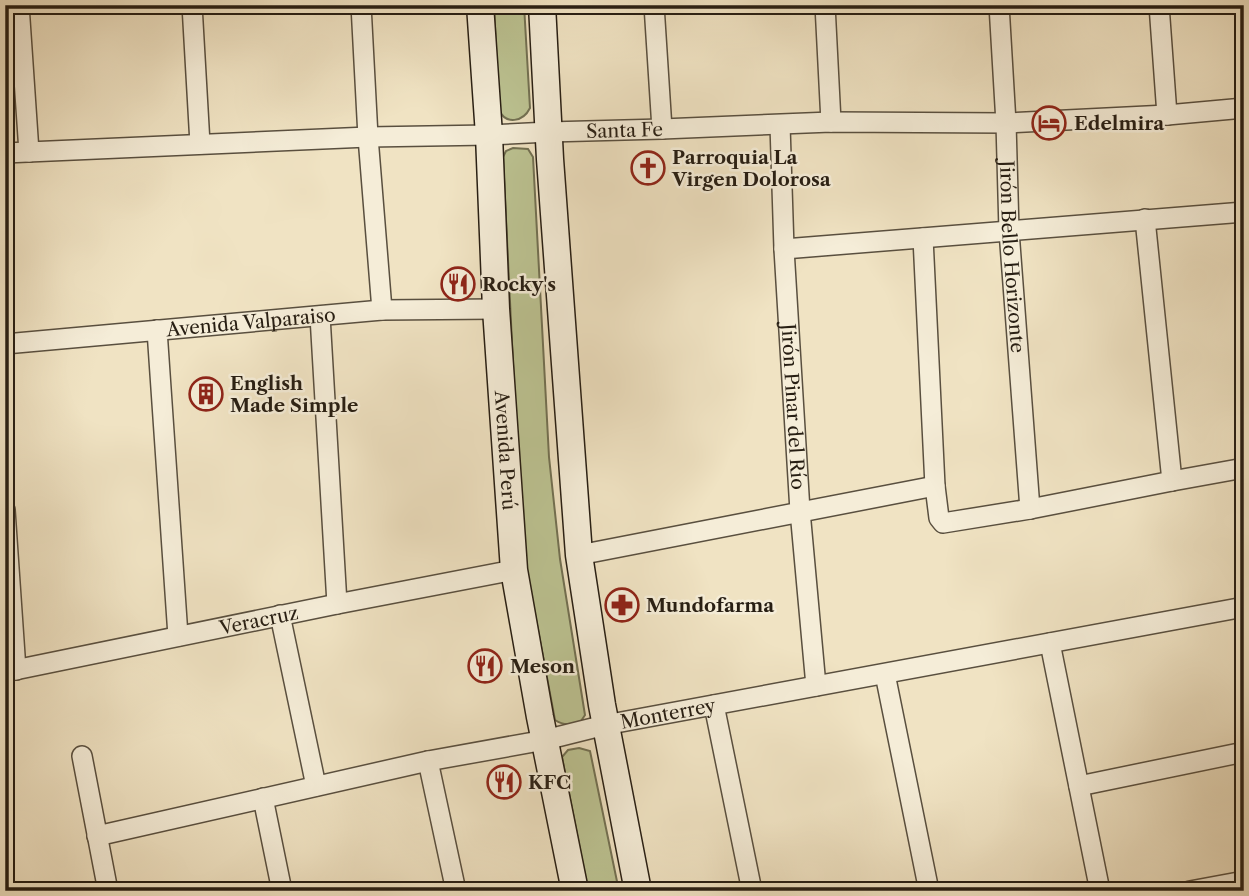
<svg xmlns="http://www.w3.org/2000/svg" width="1249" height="896" viewBox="0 0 1249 896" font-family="'Libre Caslon Text',serif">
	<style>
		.green { fill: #bcc392; stroke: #727052; stroke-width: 2 }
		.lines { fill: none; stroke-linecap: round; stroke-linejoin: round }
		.minor-casing { stroke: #594f3f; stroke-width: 22 }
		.secondary-casing { stroke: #271e13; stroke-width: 29 }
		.minor { stroke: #f5edd8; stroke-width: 19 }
		.secondary { stroke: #f5edd8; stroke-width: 26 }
		.labels { text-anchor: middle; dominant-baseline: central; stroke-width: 5; stroke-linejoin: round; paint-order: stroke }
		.poi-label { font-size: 19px; font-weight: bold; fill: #271e13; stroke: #f5edd8; text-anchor: start }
		.street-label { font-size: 19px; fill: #271e13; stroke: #f5edd8 }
	</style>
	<rect width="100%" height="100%" fill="#f0e3c3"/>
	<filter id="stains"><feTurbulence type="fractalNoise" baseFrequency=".00286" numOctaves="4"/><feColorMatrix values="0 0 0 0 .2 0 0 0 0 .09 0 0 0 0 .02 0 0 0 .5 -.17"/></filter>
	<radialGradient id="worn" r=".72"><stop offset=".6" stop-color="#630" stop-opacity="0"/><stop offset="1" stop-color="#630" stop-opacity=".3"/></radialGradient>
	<!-- green -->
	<g class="green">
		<path d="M 494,5 L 524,5 L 530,108 C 523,122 506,125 499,110 Z"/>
		<path d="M 513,148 L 528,149 L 533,157 L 549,457 L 560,559 L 585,715 L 581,721 C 571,725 564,726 555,720 L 527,572 L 519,487 L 503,157 L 506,151 Z"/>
		<polygon points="579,748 590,751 619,891 588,891 562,757 568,750"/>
	</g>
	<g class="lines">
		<defs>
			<g id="minor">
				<polyline points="19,5 29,152"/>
				<polyline points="192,5 200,144"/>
				<polyline points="361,5 368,137 382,310"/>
				<polyline points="654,5 662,129"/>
				<polyline points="825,5 831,122"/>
				<path id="s1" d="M 999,5 L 1006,123 L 1009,231 L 1030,509"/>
				<polyline points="1159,5 1167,115"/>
				<path id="s2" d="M 780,125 L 784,249 L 800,511 L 816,686"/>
				<path id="s3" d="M 5,153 L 368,137 L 489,135 L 549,132 L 662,129 L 831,122 L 1006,123 L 1167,115 L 1244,108"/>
				<polyline points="1145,219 1172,481"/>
				<polyline points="923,238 935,486 939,518 943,523 1030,509 1172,481 1244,468"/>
				<polyline points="784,249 1244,212"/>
				<polyline points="320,316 337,604"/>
				<polyline points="157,330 178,636"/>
				<path id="s4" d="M 5,344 L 382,310 L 496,309"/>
				<polyline points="5,510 16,670"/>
				<polyline points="579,555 935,486"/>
				<polyline points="280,615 316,786"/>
				<polyline points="1050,643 1100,891"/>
				<path id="s5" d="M 5,672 L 337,604 L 514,570"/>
				<polyline points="885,674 929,891"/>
				<polyline points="714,705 752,891"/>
				<polyline points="82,756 108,891"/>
				<polyline points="428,761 456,891"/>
				<polyline points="1079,786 1244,752"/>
				<polyline points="263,798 282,891"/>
				<path id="s6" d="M 97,836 L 428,761 L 545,740 L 605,725 L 1244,607"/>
				<polyline points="1190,891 1244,881"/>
			</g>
			<g id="secondary">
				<path id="s7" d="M 480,5 L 489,135 L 496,309 L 514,570 L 540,717 L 575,891"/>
				<polyline points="542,5 550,159 579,555 602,705 638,891"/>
			</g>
		</defs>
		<!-- minor casing -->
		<use href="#minor" class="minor-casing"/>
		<!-- secondary casing -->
		<use href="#secondary" class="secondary-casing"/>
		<!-- minor -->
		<use href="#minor" class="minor"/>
		<!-- secondary -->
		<use href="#secondary" class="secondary"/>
	</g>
	<!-- icons -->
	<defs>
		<symbol id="hotel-ring" viewBox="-11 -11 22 22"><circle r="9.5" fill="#f5edd8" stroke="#8f2418" stroke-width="1.5"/><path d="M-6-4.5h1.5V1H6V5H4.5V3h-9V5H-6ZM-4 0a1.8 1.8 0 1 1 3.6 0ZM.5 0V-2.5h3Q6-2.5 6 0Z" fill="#8f2418"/></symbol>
		<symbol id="church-ring" viewBox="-11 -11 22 22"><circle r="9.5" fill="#f5edd8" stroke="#8f2418" stroke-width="1.5"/><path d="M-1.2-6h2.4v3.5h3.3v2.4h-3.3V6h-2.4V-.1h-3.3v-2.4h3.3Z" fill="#8f2418"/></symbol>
		<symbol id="restaurant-ring" viewBox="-11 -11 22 22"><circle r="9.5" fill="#f5edd8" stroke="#8f2418" stroke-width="1.5"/><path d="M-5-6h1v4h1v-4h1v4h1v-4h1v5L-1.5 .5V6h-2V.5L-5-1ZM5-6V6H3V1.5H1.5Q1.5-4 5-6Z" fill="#8f2418"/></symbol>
		<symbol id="building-ring" viewBox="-11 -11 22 22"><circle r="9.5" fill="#f5edd8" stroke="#8f2418" stroke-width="1.5"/><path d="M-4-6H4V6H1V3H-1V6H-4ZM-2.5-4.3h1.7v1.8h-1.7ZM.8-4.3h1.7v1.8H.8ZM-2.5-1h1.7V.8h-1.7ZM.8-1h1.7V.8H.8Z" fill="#8f2418"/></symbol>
		<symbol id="pharmacy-ring" viewBox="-11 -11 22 22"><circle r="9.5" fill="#f5edd8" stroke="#8f2418" stroke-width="1.5"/><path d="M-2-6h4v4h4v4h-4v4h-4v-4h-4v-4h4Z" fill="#8f2418"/></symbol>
	</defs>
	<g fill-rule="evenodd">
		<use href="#hotel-ring" x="1030" y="104" width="38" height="38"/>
		<use href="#church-ring" x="629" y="149" width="38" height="38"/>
		<use href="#restaurant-ring" x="439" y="265" width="38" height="38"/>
		<use href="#building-ring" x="187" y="375" width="38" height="38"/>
		<use href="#pharmacy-ring" x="603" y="586" width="38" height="38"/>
		<use href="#restaurant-ring" x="466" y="647" width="38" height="38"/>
		<use href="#restaurant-ring" x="485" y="763" width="38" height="38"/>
	</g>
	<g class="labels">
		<!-- poi labels -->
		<g class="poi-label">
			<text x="1074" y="123">Edelmira</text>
			<text x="672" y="157">Parroquia La<tspan x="672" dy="22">Virgen Dolorosa</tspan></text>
			<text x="482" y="284">Rocky's</text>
			<text x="230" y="383">English<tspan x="230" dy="22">Made Simple</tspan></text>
			<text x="646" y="605">Mundofarma</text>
			<text x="510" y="666">Meson</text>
			<text x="528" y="782">KFC</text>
		</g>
		<!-- street labels -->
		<g class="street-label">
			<text stroke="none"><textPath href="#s3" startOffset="620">Santa Fe</textPath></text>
			<text stroke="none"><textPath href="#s1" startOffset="252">Jirón Bello Horizonte</textPath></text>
			<text stroke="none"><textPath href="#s4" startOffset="247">Avenida Valparaiso</textPath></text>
			<text stroke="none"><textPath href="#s2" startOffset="282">Jirón Pinar del Río</textPath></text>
			<text stroke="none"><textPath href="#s7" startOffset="446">Avenida Perú</textPath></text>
			<text stroke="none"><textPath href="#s5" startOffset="259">Veracruz</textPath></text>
			<text stroke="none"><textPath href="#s6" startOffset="584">Monterrey</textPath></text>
		</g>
	</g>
	<!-- margin -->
	<rect width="1249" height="896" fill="none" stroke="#f0e3c3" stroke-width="28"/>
	<rect x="7" y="7" width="1235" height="882" fill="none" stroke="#271e13" stroke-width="3.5"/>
	<rect x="14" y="14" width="1221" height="868" fill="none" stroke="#271e13" stroke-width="2"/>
	<rect width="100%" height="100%" filter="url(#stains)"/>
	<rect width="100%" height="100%" fill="url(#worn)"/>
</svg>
